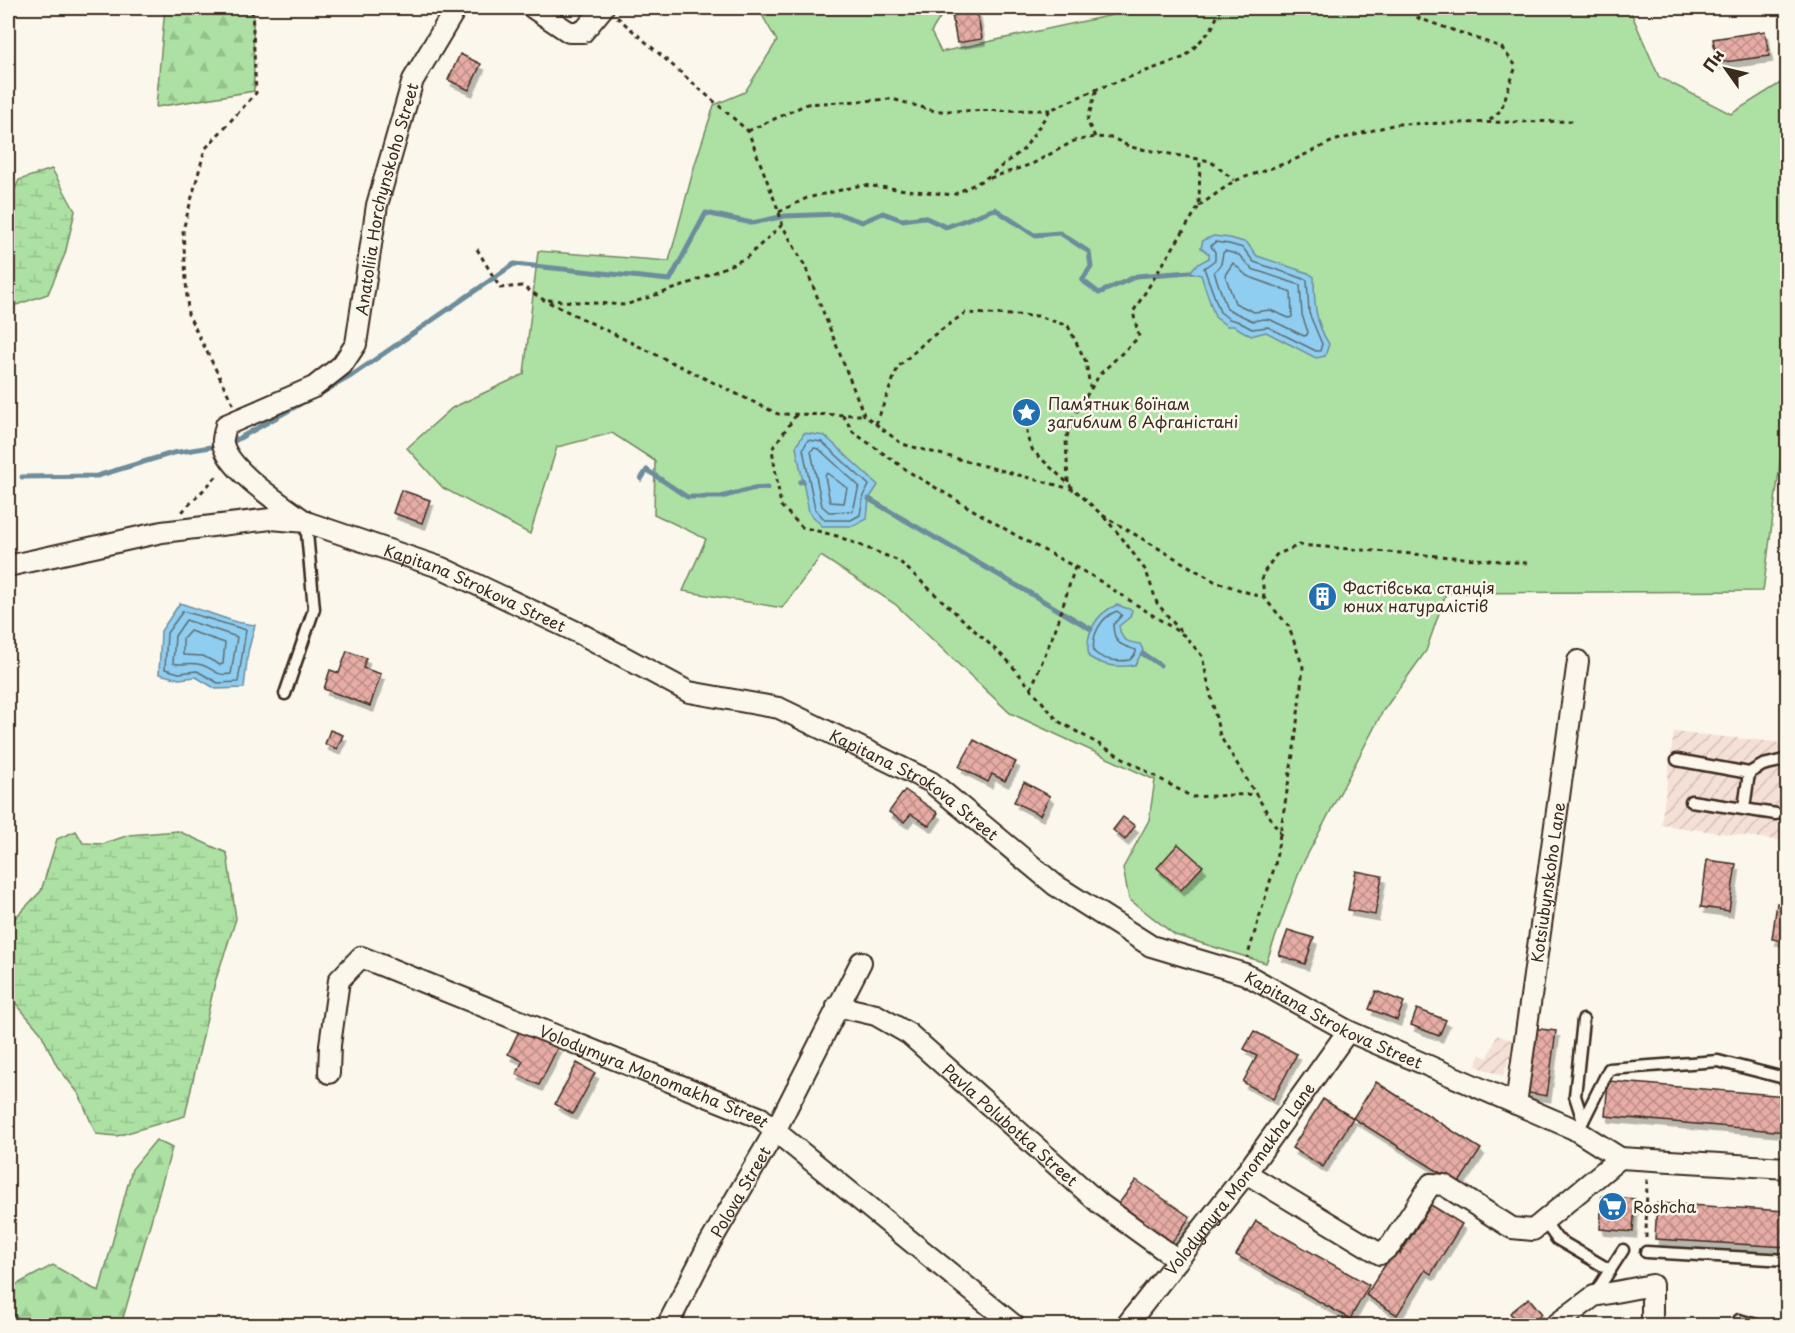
<svg xmlns="http://www.w3.org/2000/svg" width="1795" height="1333" viewBox="0 0 1795 1333" font-family="'Playpen Sans',sans-serif">
	<style>
		.industrial { fill: url(#industrial-furrows) }
		.forest { fill: url(#forest-firs); stroke: #748660; stroke-width: 1.5 }
		.wetland { fill: url(#wetland-marsh); stroke: #748660; stroke-width: 1.5 }
		.park { fill: #ace1a3; stroke: #748660; stroke-width: 1.5 }
		.water { fill: #8fcef0; stroke: #6d8c9c; stroke-width: 1.5 }
		.lines { fill: none; stroke-linecap: round; stroke-linejoin: round }
		.shore { stroke: #5d6c72; stroke-width: 1.5 }
		.stream { stroke: #6d8c9c; stroke-width: 5 }
		.building { fill: url(#building-cross-hatch); stroke: #3b2a1e; stroke-width: 1.5; filter: url(#shadow) }
		.lane-casing { stroke: #3b2a1e; stroke-width: 15 }
		.street-casing { stroke: #3b2a1e; stroke-width: 24 }
		.path { stroke: #3b2a1e; stroke-width: 3; stroke-dasharray: 4.5 4.5; stroke-linecap: butt }
		.lane { stroke: #fbf7ec; stroke-width: 10 }
		.street { stroke: #fbf7ec; stroke-width: 20 }
		.labels { text-anchor: middle; dominant-baseline: central; stroke-width: 5; stroke-linejoin: round; paint-order: stroke }
		.street-label { font-size: 16px; fill: #3b2a1e; stroke: #fbf7ec }
		.poi-label { font-size: 16px; fill: #3b2a1e; stroke: #fbf7ec; text-anchor: start }
	</style>
	<defs>
		<pattern id="industrial-furrows" width="10" height="10" patternUnits="userSpaceOnUse" patternTransform="scale(1.5)"><rect width="10" height="10" fill="#f5e0d7"/><path d="M-1 1l2-2M0 10L10 0M9 11l2-2" fill="none" stroke="#d3c0b8"/></pattern>
		<pattern id="forest-firs" width="22" height="20" patternUnits="userSpaceOnUse" patternTransform="scale(1.5)"><rect width="22" height="20" fill="#ace1a3"/><path d="M5 1l3.5 6h-7zM16 11l3.5 6h-7z" fill="#95c18c"/></pattern>
		<pattern id="wetland-marsh" width="20" height="14" patternUnits="userSpaceOnUse" patternTransform="scale(1.5)"><rect width="20" height="14" fill="#ace1a3"/><path d="M1 5h8M5 5V1M11 12h8M15 12V8" fill="none" stroke="#95c18c"/></pattern>
		<pattern id="building-cross-hatch" width="8" height="8" patternUnits="userSpaceOnUse" patternTransform="scale(1.5)"><rect width="8" height="8" fill="#e6aca5"/><path d="M0 0l8 8M0 8l8-8" fill="none" stroke="#bc8c86"/></pattern>
		<filter id="shadow"><feDropShadow dx="3.5" dy="6" stdDeviation="0" flood-color="#0004"/></filter>
	</defs>
	<rect width="100%" height="100%" fill="#fbf7ec"/>
	<filter id="ink" filterUnits="userSpaceOnUse"><feTurbulence type="fractalNoise" baseFrequency=".0167" numOctaves="2"/><feDisplacementMap in="SourceGraphic" scale="12" xChannelSelector="R" yChannelSelector="G"/><feConvolveMatrix kernelMatrix="1 2 1 2 8 2 1 2 1" color-interpolation-filters="sRGB"/></filter>
	<g filter="url(#ink)">
		<!-- industrial -->
		<g class="industrial">
			<polygon points="1674,732 1777,742 1787,754 1788,820 1783,841 1661,825"/>
			<polygon points="1497,1035 1515,1041 1503,1076 1476,1066 1480,1055 1488,1058"/>
		</g>
		<!-- forest -->
		<g class="forest">
			<polygon points="165,8 253,8 254,91 156,107"/>
			<polygon points="156,1140 172,1148 121,1325 8,1325 8,1289 53,1265 99,1292 132,1169"/>
		</g>
		<!-- wetland -->
		<g class="wetland">
			<polygon points="52,169 75,211 65,254 48,294 16,305 8,288 8,204 19,180"/>
			<polygon points="76,831 83,843 103,844 129,835 178,831 227,853 236,919 215,982 185,1116 117,1136 96,1134 79,1094 57,1066 41,1033 12,999 8,976 8,935 13,920 41,891 57,839"/>
		</g>
		<!-- park -->
		<polygon class="park" points="758,8 946,8 931,32 941,52 1145,8 1629,8 1659,77 1731,114 1787,79 1788,404 1763,591 1446,593 1426,651 1383,711 1301,867 1266,963 1175,935 1129,899 1123,868 1149,820 1155,780 1010,713 895,604 821,556 782,608 683,591 706,539 654,514 655,461 612,433 557,447 530,534 443,488 407,448 452,408 524,374 538,251 669,261 695,164 714,105 745,92 777,41"/>
		<!-- water -->
		<g class="water">
			<path d="M 1214,236 L 1230,238 L 1247,243 L 1257,256 L 1308,273 L 1314,277 C 1314,302 1315,323 1329,344 L 1325,356 L 1316,358 L 1266,332 L 1251,336 L 1234,326 L 1227,326 L 1215,317 L 1201,275 L 1190,272 L 1196,265 L 1209,258 L 1209,254 L 1201,248 L 1203,240 Z"/>
			<polygon points="804,433 825,436 878,485 869,499 867,519 853,526 822,526 809,512 796,447"/>
			<polygon points="180,603 236,622 255,625 248,652 244,688 216,689 196,677 179,679 159,674 161,631"/>
			<path d="M 1117,605 L 1132,610 L 1130,617 L 1119,626 C 1121,640 1126,642 1140,644 L 1143,650 L 1135,665 C 1117,668 1104,666 1089,657 C 1084,634 1096,613 1117,605 Z"/>
		</g>
		<g class="lines">
			<!-- shore -->
			<g class="shore">
				<polygon points="1215,242 1229,244 1243,248 1254,262 1307,280 1309,313 1322,344 1320,351 1316,351 1268,327 1252,329 1237,321 1229,319 1220,312 1204,268 1215,260 1215,252 1211,246"/>
				<polygon points="1225,251 1239,255 1252,269 1300,285 1302,315 1308,332 1307,335 1304,336 1271,320 1264,319 1253,321 1227,309 1214,272 1221,264 1223,253"/>
				<polygon points="1233,263 1247,276 1291,292 1292,317 1289,318 1270,310 1254,312 1235,303 1225,275"/>
				<polygon points="808,440 822,442 869,485 863,498 860,515 851,520 825,520 815,509 803,449"/>
				<polygon points="814,448 819,449 859,486 853,511 829,512 822,506 811,451"/>
				<polygon points="827,473 847,488 844,503 830,502 825,476"/>
				<polygon points="183,611 246,630 238,682 218,683 197,671 179,673 165,669 167,633"/>
				<path d="M 1117,611 L 1122,615 L 1113,625 C 1114,644 1120,645 1136,650 L 1136,653 L 1130,660 C 1117,662 1104,661 1094,652 C 1091,635 1101,617 1117,611 Z"/>
				<path d="M 186,620 L 237,637 L 231,674 C 214,677 212,666 198,664 C 189,662 182,666 173,663 L 175,636 Z"/>
				<polygon points="190,631 225,643 223,664 220,665 203,656 183,655 183,639"/>
			</g>
			<!-- stream -->
			<g class="stream">
				<polyline points="323,392 351,376 514,264 670,280 706,213 752,223 785,216 839,214 862,222 883,213 902,220 924,217 946,227 995,209 1034,235 1060,233 1089,252 1091,267 1082,280 1099,293 1137,276 1190,272"/>
				<polyline points="229,444 309,399"/>
				<polyline points="22,477 97,476 173,453 217,446"/>
				<polyline points="641,479 647,470 687,497 721,497 751,489 767,488"/>
				<polyline points="800,482 803,481"/>
				<polyline points="869,499 1091,629"/>
				<polyline points="1143,654 1160,665"/>
				<polyline points="8,1314 31,1326"/>
			</g>
		</g>
		<!-- building -->
		<g class="building">
			<polygon points="977,11 982,39 957,43 952,15"/>
			<polygon points="1765,31 1769,56 1717,63 1713,39"/>
			<polygon points="460,54 481,64 469,90 448,80"/>
			<polygon points="401,490 430,500 422,523 393,513"/>
			<polygon points="1318,586 1330,589 1326,605 1314,603"/>
			<polygon points="347,651 366,658 363,668 381,674 370,706 324,689 330,670 339,673"/>
			<polygon points="330,730 343,735 337,749 325,744"/>
			<polygon points="974,740 1016,762 1005,781 992,774 988,782 959,767"/>
			<polygon points="1024,782 1050,796 1040,815 1014,802"/>
			<polygon points="905,790 938,813 929,826 911,814 904,822 889,812"/>
			<polygon points="1123,817 1135,826 1125,840 1113,830"/>
			<polygon points="1178,844 1203,866 1181,890 1157,868"/>
			<polygon points="1707,860 1736,864 1729,911 1701,907"/>
			<polygon points="1356,871 1382,876 1375,915 1348,910"/>
			<polygon points="1777,903 1788,905 1788,942 1772,939"/>
			<polygon points="1288,930 1314,938 1305,964 1279,955"/>
			<polygon points="1376,991 1404,1002 1397,1020 1369,1009"/>
			<polygon points="1417,1009 1446,1020 1439,1036 1411,1025"/>
			<polygon points="1532,1028 1556,1031 1547,1096 1523,1092"/>
			<polygon points="520,1029 558,1047 539,1085 516,1074 523,1061 508,1054"/>
			<polygon points="1254,1031 1297,1054 1273,1099 1243,1082 1257,1056 1244,1049"/>
			<polygon points="577,1063 595,1073 573,1114 555,1104"/>
			<polygon points="1608,1081 1788,1096 1788,1132 1605,1116"/>
			<polygon points="1376,1082 1481,1149 1458,1184 1353,1118"/>
			<polygon points="1323,1099 1353,1118 1323,1167 1292,1148"/>
			<polygon points="1136,1180 1190,1217 1171,1244 1117,1206"/>
			<polygon points="1602,1196 1635,1199 1633,1232 1600,1229"/>
			<polygon points="1657,1203 1788,1211 1788,1247 1655,1239"/>
			<polygon points="1431,1205 1462,1224 1431,1274 1425,1270 1397,1315 1366,1295 1394,1251 1400,1254"/>
			<polygon points="1256,1221 1369,1285 1350,1319 1236,1255"/>
			<polygon points="1529,1298 1542,1314 1528,1326 1521,1326 1510,1313"/>
			<rect x="1602" y="1322" width="26" height="4"/>
		</g>
		<g class="lines">
			<defs>
				<g id="lane">
					<polyline points="285,694 314,609 306,522"/>
					<polyline points="1677,760 1749,773 1763,765 1788,759"/>
					<polyline points="1691,801 1776,814"/>
					<polyline points="1744,808 1749,773"/>
					<polyline points="1583,1020 1575,1096 1583,1121"/>
					<polyline points="1574,1129 1583,1121 1609,1069 1718,1061 1788,1079"/>
					<polyline points="1544,1221 1557,1239 1610,1270"/>
					<polyline points="1646,1252 1788,1260"/>
					<polyline points="1594,1295 1623,1250"/>
					<polyline points="1739,1326 1739,1320 1760,1326"/>
				</g>
				<g id="street">
					<polyline points="533,8 569,32 583,32 603,8"/>
					<path id="s1" d="M 306,522 C 283,505 230,472 223,444 C 222,439 225,431 226,425 L 314,387 L 342,365 L 356,344 L 377,205 L 413,80 L 456,8"/>
					<path id="s2" d="M 8,566 L 162,532 L 271,519 L 306,522 L 442,568 L 585,636 L 689,692 L 779,708 L 808,722 L 931,782 L 1055,885 L 1151,946 L 1245,974 L 1348,1031 L 1574,1129 L 1620,1158 L 1788,1168"/>
					<path id="s3" d="M 837,1006 L 876,1015 L 909,1034 L 1099,1203 L 1178,1260"/>
					<path id="s4" d="M 329,1073 L 330,1045 L 339,980 L 361,957 L 761,1118 L 775,1131 L 1015,1326"/>
					<path id="s5" d="M 1516,1104 L 1578,661"/>
					<polyline points="1246,1173 1380,1254 1391,1245 1431,1184 1444,1185 1512,1228 1533,1230 1620,1158"/>
					<path id="s6" d="M 667,1326 L 707,1248 L 775,1131 L 861,962"/>
					<path id="s7" d="M 1126,1326 L 1246,1173 L 1348,1031"/>
					<polyline points="1554,1326 1594,1296 1652,1285 1652,1326"/>
				</g>
			</defs>
			<!-- lane casing -->
			<use href="#lane" class="lane-casing"/>
			<!-- street casing -->
			<use href="#street" class="street-casing"/>
			<!-- path -->
			<g class="path">
				<polyline points="1414,8 1418,18 1501,47 1516,66 1501,110 1488,122"/>
				<polyline points="617,17 748,131 779,212 782,225 805,266 864,415 902,444 1075,490"/>
				<polyline points="748,131 807,104 892,99 935,111 1050,110"/>
				<polyline points="1095,137 1087,121 1097,89"/>
				<polyline points="990,178 1032,164 1074,141 1095,137 1113,138 1130,147 1210,161 1234,180"/>
				<polyline points="1199,206 1234,181 1292,161 1333,141 1396,124 1574,121"/>
				<polyline points="779,212 807,198 862,185 953,195 985,179 1024,149 1050,110 1097,89 1185,57 1211,30 1221,8"/>
				<polyline points="477,249 500,288 522,286 544,300 778,414 864,415"/>
				<polyline points="548,300 625,305 683,286 746,258 782,225"/>
				<polyline points="233,404 188,314 183,230 205,149 256,93 252,8"/>
				<polyline points="1027,412 1027,437 1033,451 1102,515 1214,581 1264,598 1288,625 1303,667 1295,742 1275,865 1247,958"/>
				<polyline points="796,415 772,449 781,506 802,527 837,536 899,561 1008,661 1058,721 1192,797 1255,794"/>
				<polyline points="843,415 853,432 911,473 1017,536 1092,576 1185,636 1202,656 1220,736 1281,835"/>
				<polyline points="876,424 898,367 927,340 965,313 1038,316 1068,326 1086,362 1090,387"/>
				<polyline points="1068,482 1066,440 1072,419 1100,374 1139,337 1133,312 1199,206 1200,159"/>
				<polyline points="182,512 219,474"/>
				<polyline points="1104,517 1122,538 1146,571 1157,603 1181,632"/>
				<polyline points="1264,598 1262,575 1276,555 1299,545 1527,563"/>
				<polyline points="1031,689 1057,625 1075,567"/>
				<polyline points="1646,1238 1647,1176"/>
			</g>
			<!-- lane -->
			<use href="#lane" class="lane"/>
			<!-- street -->
			<use href="#street" class="street"/>
		</g>
	</g>
	<!-- icons -->
	<defs>
		<symbol id="sight-disc" viewBox="-11 -11 22 22"><circle r="9.5" fill="#1f6fb2" stroke="#fbf7ec"/><path d="M0-6L1.8-2.2L6-1.7L2.9 1.2L3.7 5.4L0 3.3L-3.7 5.4L-2.9 1.2L-6-1.7L-1.8-2.2Z" fill="#fff"/></symbol>
		<symbol id="building-disc" viewBox="-11 -11 22 22"><circle r="9.5" fill="#1f6fb2" stroke="#fbf7ec"/><path d="M-4-6H4V6H1V3H-1V6H-4ZM-2.5-4.3h1.7v1.8h-1.7ZM.8-4.3h1.7v1.8H.8ZM-2.5-1h1.7V.8h-1.7ZM.8-1h1.7V.8H.8Z" fill="#fff"/></symbol>
		<symbol id="supermarket-disc" viewBox="-11 -11 22 22"><circle r="9.5" fill="#1f6fb2" stroke="#fbf7ec"/><path d="M-6-5.5h2.5l.6 2H6L4.5 2H-2.5L-4.4-4H-6ZM-1.5 3.2a1.3 1.3 0 1 0 .1 0ZM3 3.2a1.3 1.3 0 1 0 .1 0Z" fill="#fff"/></symbol>
	</defs>
	<g fill-rule="evenodd">
		<use href="#sight-disc" x="1010" y="396" width="33" height="33"/>
		<use href="#building-disc" x="1306" y="580" width="33" height="33"/>
		<use href="#supermarket-disc" x="1596" y="1190" width="33" height="33"/>
	</g>
	<g class="labels">
		<!-- street labels -->
		<g class="street-label">
			<text stroke="none"><textPath href="#s1" startOffset="440">Anatoliia Horchynskoho Street</textPath></text>
			<text stroke="none"><textPath href="#s2" startOffset="484">Kapitana Strokova Street</textPath></text>
			<text stroke="none"><textPath href="#s2" startOffset="970">Kapitana Strokova Street</textPath></text>
			<text stroke="none"><textPath href="#s5" startOffset="224">Kotsiubynskoho Lane</textPath></text>
			<text stroke="none"><textPath href="#s2" startOffset="1456">Kapitana Strokova Street</textPath></text>
			<text stroke="none"><textPath href="#s4" startOffset="442">Volodymyra Monomakha Street</textPath></text>
			<text stroke="none"><textPath href="#s3" startOffset="214">Pavla Polubotka Street</textPath></text>
			<text stroke="none"><textPath href="#s7" startOffset="186">Volodymyra Monomakha Lane</textPath></text>
			<text stroke="none"><textPath href="#s6" startOffset="153">Polova Street</textPath></text>
		</g>
		<!-- poi labels -->
		<g class="poi-label">
			<text x="1048" y="403">Пам’ятник воїнам<tspan x="1048" dy="18">загиблим в Афганістані</tspan></text>
			<text x="1343" y="587">Фастівська станція<tspan x="1343" dy="18">юних натуралістів</tspan></text>
			<text x="1633" y="1206">Roshcha</text>
		</g>
	</g>
	<!-- margin -->
	<rect width="1795" height="1333" fill="none" stroke="#fbf7ec" stroke-width="30"/>
	<rect x="15" y="15" width="1765" height="1303" fill="none" stroke="#3b2a1e" stroke-width="2" filter="url(#ink)"/>
	<!-- north arrow -->
	<g transform="translate(1726 69) rotate(304)" stroke="#fbf7ec" stroke-width="4.5" paint-order="stroke">
	<path d="M0-4.5L10 22L0 15L-10 22Z" fill="#3b2a1e"/>
	<text y="-9" font-size="16" font-weight="bold" text-anchor="middle" fill="#3b2a1e">Пн</text>
	</g>
</svg>
